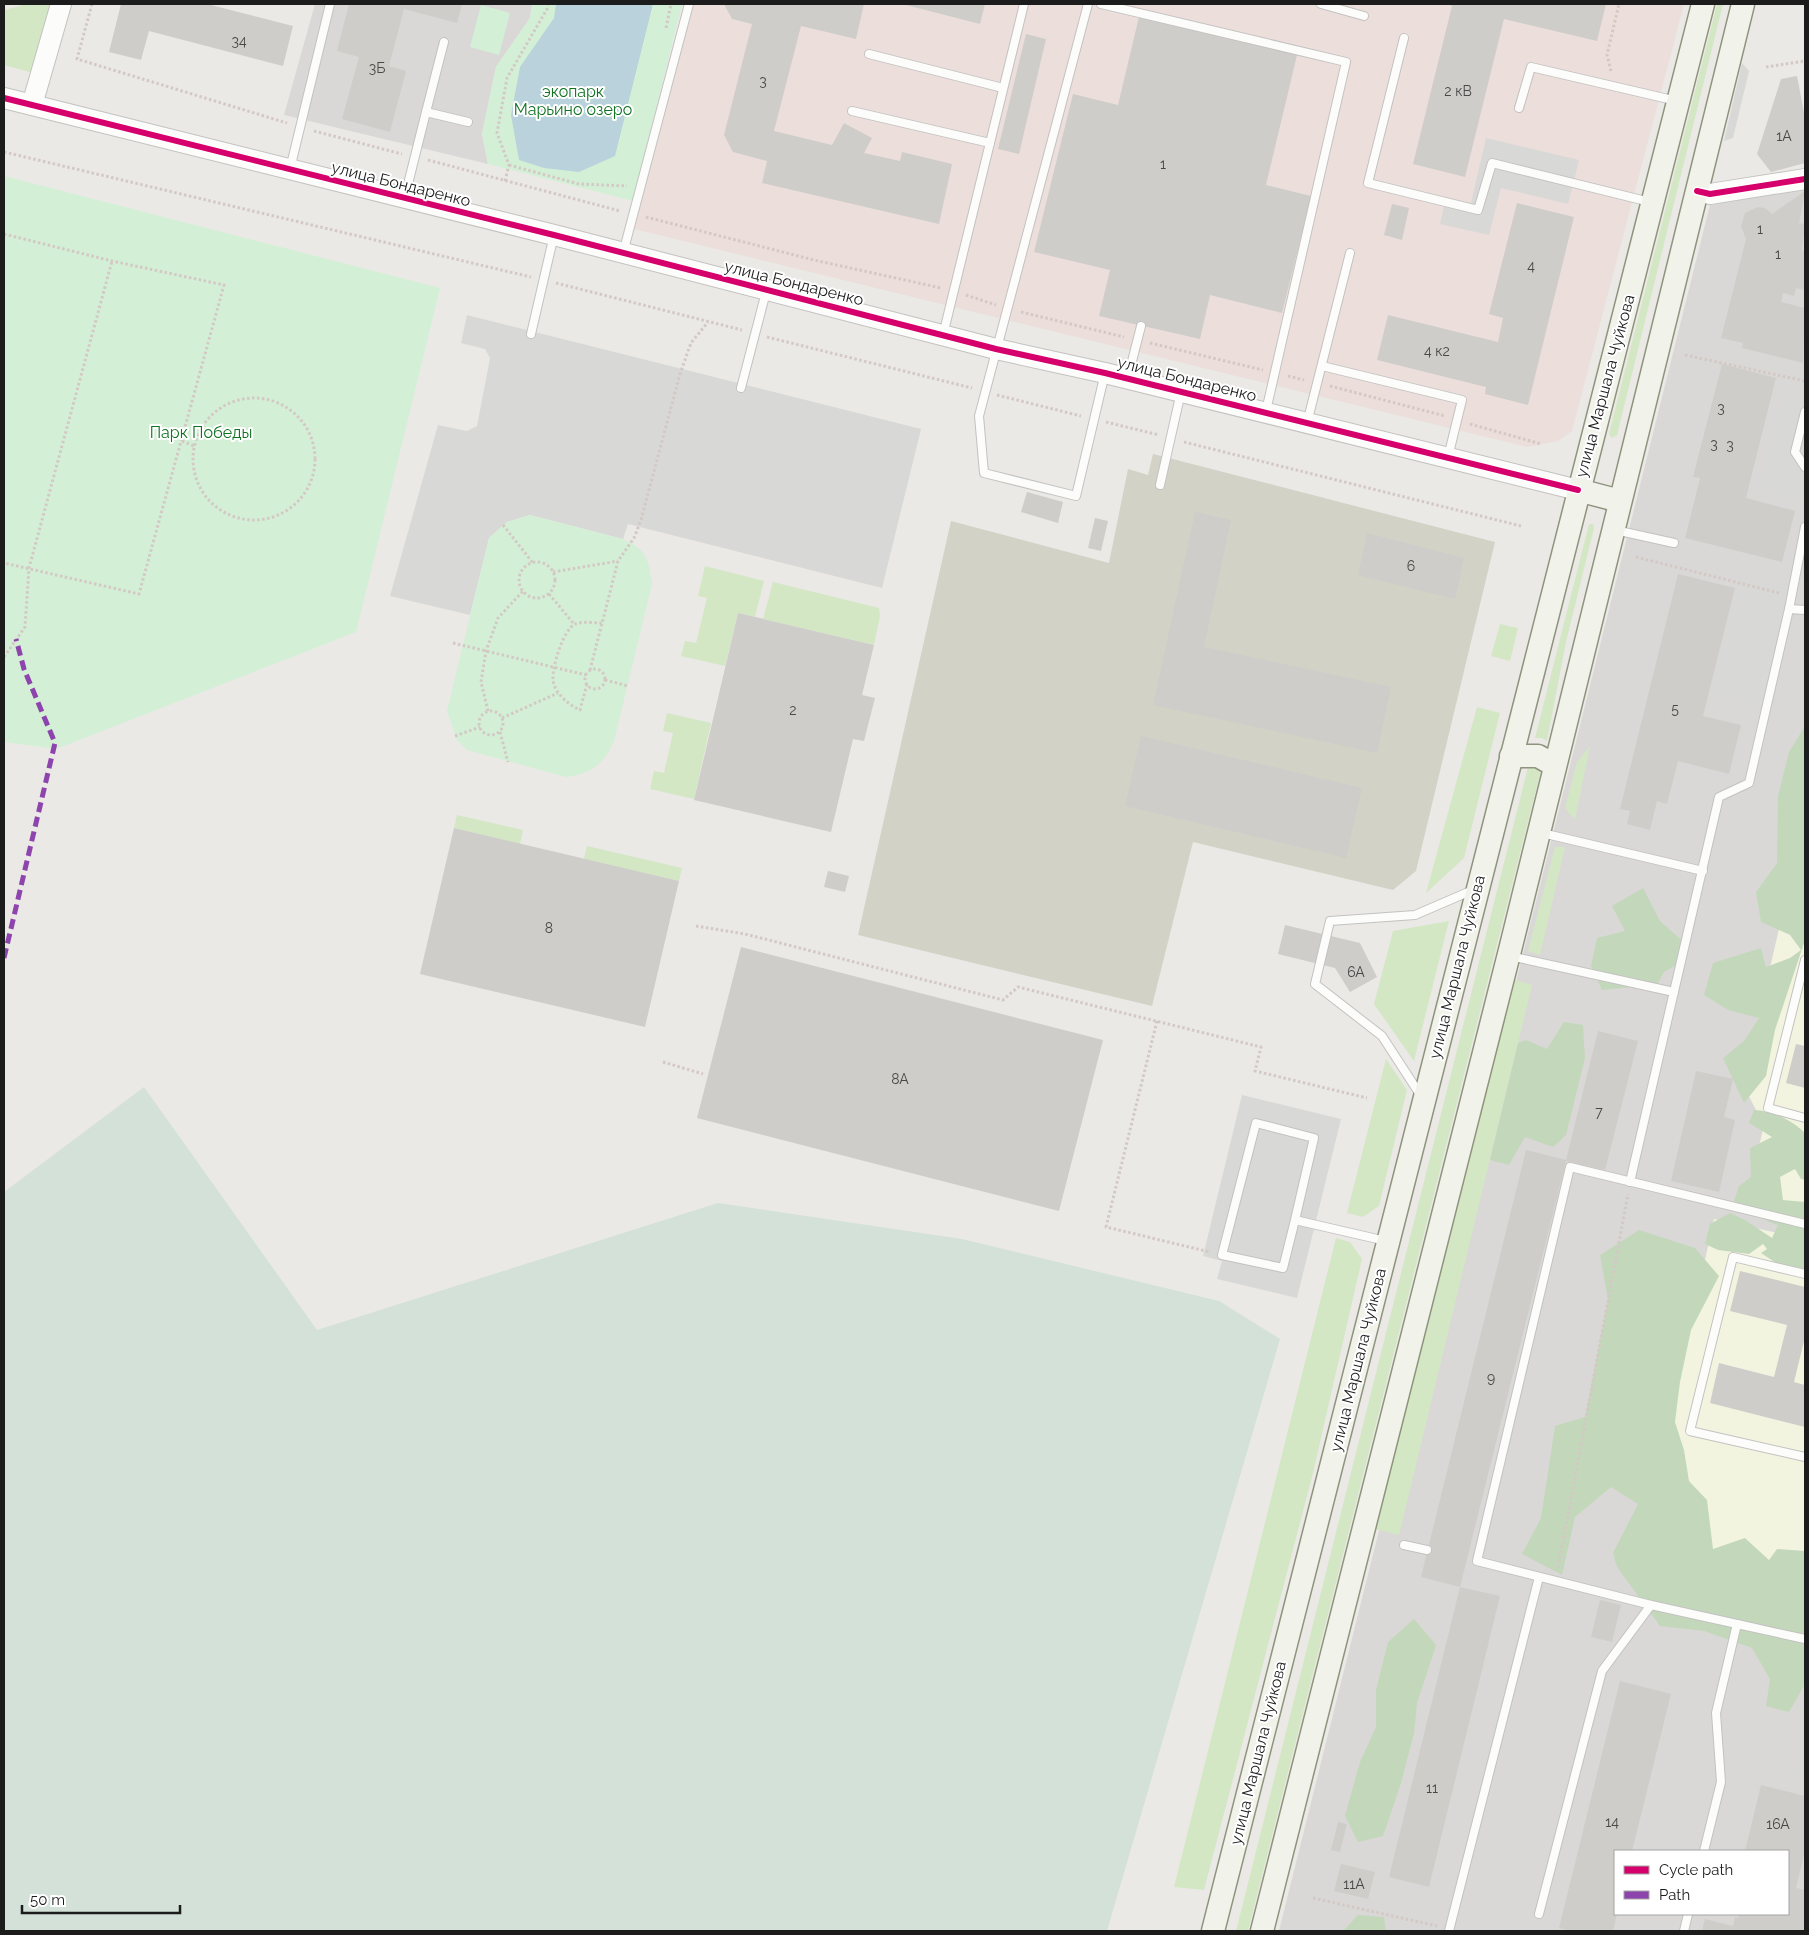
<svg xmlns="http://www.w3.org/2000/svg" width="1809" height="1935" viewBox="0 0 1809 1935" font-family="Raleway,sans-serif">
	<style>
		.residential { fill: #d9d8d6; fill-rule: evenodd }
		.commercial { fill: #ecdedb }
		.education { fill: #f3f4e0 }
		.religious { fill: #d8d8d6 }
		.construction { fill: #d2d2c7 }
		.grass { fill: #d4e7c5 }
		.forest { fill: #c3d8bb }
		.wetland { fill: #d3e1d9 }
		.park { fill: #d3f0d6 }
		.water { fill: #b9d2dc }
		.building { fill: #cecdca }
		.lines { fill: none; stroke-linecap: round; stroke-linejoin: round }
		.service-casing { stroke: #c3c2c1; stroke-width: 10 }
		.tertiary-casing { stroke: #c3c2c1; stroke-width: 22 }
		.secondary-casing { stroke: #8f937e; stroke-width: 25 }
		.path { stroke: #d4c8c5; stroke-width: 3; stroke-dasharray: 2.5 2.5; stroke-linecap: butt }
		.service { stroke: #fcfcfb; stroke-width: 8 }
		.tertiary { stroke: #fcfcfb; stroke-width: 20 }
		.secondary { stroke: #f1f2ea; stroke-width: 22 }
		.quiet { stroke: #8e44ad; stroke-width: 5; stroke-dasharray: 10 5; stroke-linecap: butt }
		.cycleway-casing { stroke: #fff; stroke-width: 9 }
		.cycleway { stroke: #d6006c; stroke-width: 6 }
		.labels { text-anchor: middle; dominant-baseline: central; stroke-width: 4; stroke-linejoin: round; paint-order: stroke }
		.number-label { font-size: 14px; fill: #484848 }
		.park-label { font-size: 16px; fill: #117222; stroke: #fff }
		.street-label { font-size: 16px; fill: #1c1c1c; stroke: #fff }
	</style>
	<rect width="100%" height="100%" fill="#eae9e5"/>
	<!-- residential -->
	<g class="residential">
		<polygon points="315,4 532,4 530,18 496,67 482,134 488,164 284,115"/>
		<path d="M 1805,185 L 1805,1931 L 1279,1931 L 1710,205 ZM 1615,1851 L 1788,1851 L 1788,1914 L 1615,1914 Z"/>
	</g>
	<!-- commercial -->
	<polygon class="commercial" points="693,4 1684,4 1572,431 1558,441 1527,447 634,229"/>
	<!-- education -->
	<g class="education">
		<polygon points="1805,816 1805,1220 1745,1207 1764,1125 1743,1085"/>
		<polygon points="1714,1219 1805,1239 1805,1621 1634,1586"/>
	</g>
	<!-- religious -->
	<g class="religious">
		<polygon points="1742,63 1749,71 1733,138 1724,141"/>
		<polygon points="1486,138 1579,160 1568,204 1501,188 1489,235 1440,224 1446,197 1471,203"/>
		<polygon points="467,315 921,429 882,588 628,524 623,539 530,515 507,522 489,538 470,615 390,596 438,425 467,431 477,426 490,358 485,349 461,343"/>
		<polygon points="1784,396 1805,402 1805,499 1760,488"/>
		<polygon points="1740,575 1797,588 1768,706 1711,692"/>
		<polygon points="1242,1095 1341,1119 1297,1298 1217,1279 1222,1261 1203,1256"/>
		<polygon points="1804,1655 1805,1656 1805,1778 1796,1776"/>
	</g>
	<!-- construction -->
	<polygon class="construction" points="1153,454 1495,542 1416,871 1393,890 1193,842 1152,1006 858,935 951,521 1109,563 1128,469 1148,475"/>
	<!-- grass -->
	<g class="grass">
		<polygon points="21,4 57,4 36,70 29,72 4,65 4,10 20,6"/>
		<polygon points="1717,4 1723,4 1617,435 1612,438 1609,434"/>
		<polygon points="1589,524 1593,524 1594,528 1566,642 1547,741 1542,738 1535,738"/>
		<polygon points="705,566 764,581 755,617 738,613 725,666 681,656 685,641 696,643 707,598 698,596"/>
		<polygon points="773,582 879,608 880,616 874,645 763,619"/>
		<polygon points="1500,624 1518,628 1510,661 1491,656"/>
		<polygon points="1477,707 1500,713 1464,858 1426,893"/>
		<polygon points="667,713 711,723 694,799 650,789 654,771 664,773 673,733 663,731"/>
		<polygon points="1590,746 1575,820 1565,808 1577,762"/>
		<polygon points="1529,763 1542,766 1248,1931 1236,1931"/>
		<polygon points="457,815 523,830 520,844 454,828"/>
		<polygon points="587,846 682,868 679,881 584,859"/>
		<polygon points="1555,847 1565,847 1540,955 1528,951"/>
		<polygon points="1449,921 1414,1061 1374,1004 1393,931"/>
		<polygon points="1512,979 1532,985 1399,1535 1375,1529"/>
		<polygon points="1386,1059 1407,1090 1379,1206 1363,1217 1347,1213"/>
		<polygon points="1336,1238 1350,1242 1362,1259 1313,1473 1204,1890 1174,1887"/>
	</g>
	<!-- forest -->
	<g class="forest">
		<polygon points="1805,726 1805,940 1775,1030 1766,1076 1744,1103 1723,1058 1744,1041 1759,1018 1728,1010 1704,995 1713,963 1761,948 1766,967 1790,958 1801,950 1790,935 1761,922 1756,892 1777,863 1778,796 1789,752"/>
		<polygon points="1643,888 1660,921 1686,944 1683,961 1664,972 1655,989 1633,987 1602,990 1591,966 1597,938 1625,931 1612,906"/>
		<polygon points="1564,1022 1583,1025 1585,1058 1566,1135 1553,1147 1525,1137 1509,1165 1490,1160 1518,1043 1526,1040 1547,1049"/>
		<path d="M 1754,1110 C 1772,1110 1793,1121 1805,1133 L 1805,1180 L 1801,1179 L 1795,1169 L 1780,1177 L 1783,1200 L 1805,1202 L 1805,1270 L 1776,1263 L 1761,1253 L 1767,1249 L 1763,1244 L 1749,1254 L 1718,1250 L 1705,1244 L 1710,1224 L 1730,1213 L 1745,1220 L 1772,1238 L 1778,1225 L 1769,1222 L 1734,1201 L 1739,1186 L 1751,1177 L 1750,1148 L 1772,1137 L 1749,1123 Z"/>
		<polygon points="1639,1230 1695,1248 1719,1276 1691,1330 1680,1382 1675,1422 1684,1450 1689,1481 1707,1500 1713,1549 1745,1538 1769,1560 1777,1549 1805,1551 1805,1684 1789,1712 1766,1706 1770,1679 1752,1648 1704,1631 1660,1626 1617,1567 1613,1553 1638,1504 1611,1487 1575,1517 1562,1575 1522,1554 1541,1518 1555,1426 1585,1417 1608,1300 1600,1255"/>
		<polygon points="1414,1619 1436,1645 1417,1703 1414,1733 1401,1783 1383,1836 1358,1842 1345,1816 1360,1762 1376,1727 1376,1690 1388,1642"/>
		<polygon points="1358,1915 1384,1917 1386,1931 1343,1931"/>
	</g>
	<!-- wetland -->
	<polygon class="wetland" points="144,1087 317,1330 718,1203 962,1239 1219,1301 1280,1339 1107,1931 4,1931 4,1192"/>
	<!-- park -->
	<g class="park">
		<polygon points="532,4 682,4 633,201 488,164 482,134 496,67 530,18"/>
		<polygon points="481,5 510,13 499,55 470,47"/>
		<polygon points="4,176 440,288 356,632 56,749 4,742"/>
		<path d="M 530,515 L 623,539 C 646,549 649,560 652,584 L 614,741 C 604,764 591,774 566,777 L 467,750 L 457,740 L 447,711 L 489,538 L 507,522 Z"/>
	</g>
	<!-- water -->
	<polygon class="water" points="556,4 653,4 615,156 579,172 544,168 519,160 511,115 520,67 554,18"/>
	<!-- building -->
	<g class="building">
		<polygon points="121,4 207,4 293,26 283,66 149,31 141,60 109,52"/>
		<polygon points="349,4 462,4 457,23 404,9 389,66 406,71 390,132 342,119 359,57 337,51"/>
		<polygon points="724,4 864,4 856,39 801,26 774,131 832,145 844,123 872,138 864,153 900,161 902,152 952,164 939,224 762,183 767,161 733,152 724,135 752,24 732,19"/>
		<polygon points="902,4 985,4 980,24"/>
		<polygon points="1447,4 1606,4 1597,41 1504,19 1465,177 1413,164 1452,6"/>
		<polygon points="1139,17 1297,55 1266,185 1311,196 1282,313 1210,295 1200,339 1099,316 1110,270 1034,252 1073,94 1118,105"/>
		<polygon points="1026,34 1046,39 1019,154 998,149"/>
		<polygon points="1797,76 1805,118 1805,163 1771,172 1757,154 1781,79"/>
		<polygon points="1805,191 1799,223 1805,224 1802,251 1805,251 1805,281 1803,290 1796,288 1794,296 1783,293 1781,302 1805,308 1803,363 1742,348 1743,343 1721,338 1746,239 1741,226 1745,213 1758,207 1765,208 1772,214"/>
		<polygon points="1517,203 1574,217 1528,405 1485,394 1486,387 1377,360 1388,315 1498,342 1503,318 1489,314"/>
		<polygon points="1392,204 1409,208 1402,240 1384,235"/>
		<polygon points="1722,364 1776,378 1746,498 1795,511 1782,562 1685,538 1700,478 1693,477"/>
		<polygon points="1027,492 1063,502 1058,523 1021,512"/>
		<polygon points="1195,512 1231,520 1204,647 1391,687 1377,753 1153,705"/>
		<polygon points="1095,518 1108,521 1101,551 1088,548"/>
		<polygon points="1367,533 1464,558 1455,599 1358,575"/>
		<polygon points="1678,574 1735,588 1703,716 1741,725 1729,774 1678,761 1667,804 1657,801 1650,830 1627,824 1630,811 1620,809"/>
		<polygon points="738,613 874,645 862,695 875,698 864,741 853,739 831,832 694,800"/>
		<polygon points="1141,736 1362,788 1346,858 1125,806"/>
		<polygon points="454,828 679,881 645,1027 420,974"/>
		<polygon points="828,871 849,876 845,892 824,887"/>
		<polygon points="1285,925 1360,943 1377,977 1350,992 1335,968 1278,954"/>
		<polygon points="741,947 1103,1040 1059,1211 697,1118"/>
		<polygon points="1598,1031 1638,1041 1605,1170 1566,1161 1460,1587 1421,1577 1526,1150 1566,1160"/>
		<polygon points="1796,1044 1805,1046 1805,1088 1786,1083"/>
		<polygon points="1696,1071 1733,1079 1724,1117 1735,1120 1719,1192 1671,1181"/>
		<polygon points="1740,1271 1805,1287 1805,1337 1794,1382 1805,1385 1805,1427 1710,1403 1719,1363 1774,1377 1787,1325 1730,1311"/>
		<polygon points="1460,1587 1500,1596 1429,1887 1389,1877"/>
		<polygon points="1600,1600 1621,1605 1612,1642 1591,1637"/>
		<polygon points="1620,1681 1671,1694 1632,1851 1615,1851 1615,1914 1617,1914 1613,1931 1571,1931 1559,1928"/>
		<polygon points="1761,1785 1805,1796 1805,1851 1796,1888 1805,1890 1805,1931 1702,1931 1705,1919 1733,1926 1735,1917 1738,1918 1739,1914 1788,1914 1788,1851 1745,1851"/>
		<polygon points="1338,1822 1347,1824 1340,1852 1331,1850"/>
		<polygon points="1341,1864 1375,1872 1368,1899 1334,1891"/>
	</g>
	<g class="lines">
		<defs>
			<g id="service">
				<polyline points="1088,4 979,416 984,473 1076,496 1105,373"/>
				<polyline points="1101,4 1346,62 1266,411"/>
				<polyline points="1321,4 1364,16"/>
				<polyline points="1404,38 1368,183 1478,210 1492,163 1650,202"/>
				<polyline points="869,54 1003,88"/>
				<polyline points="1519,108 1531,67 1677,101"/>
				<polyline points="852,111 990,143"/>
				<polyline points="426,112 444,42"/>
				<polyline points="290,169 330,4"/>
				<polyline points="405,196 426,112 468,122"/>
				<polyline points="623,253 689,4"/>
				<polyline points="531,334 554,235"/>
				<polyline points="943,335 1024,4"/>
				<polyline points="1322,366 1462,400 1448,457"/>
				<polyline points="1128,377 1141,326"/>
				<polyline points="741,388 766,292"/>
				<polyline points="1805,412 1795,452 1805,467"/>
				<polyline points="1307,423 1350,253"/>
				<polyline points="1160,485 1181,392"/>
				<polyline points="1615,530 1674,543"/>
				<polyline points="1789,609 1805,527"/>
				<polyline points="1542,833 1703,871"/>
				<polyline points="1510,956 1674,992"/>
				<polyline points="1805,960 1768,1108 1805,1118"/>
				<polyline points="1421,1096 1382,1036 1315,984 1330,921 1415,915 1473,890"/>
				<polyline points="1630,1182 1719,797 1749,783 1789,609 1805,610"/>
				<polyline points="1295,1220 1283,1268 1222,1255 1256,1123 1314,1138 1295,1220 1386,1241"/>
				<polyline points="1805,1274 1733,1257 1690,1431 1805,1457"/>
				<polyline points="1404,1545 1427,1550"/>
				<polyline points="1737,1624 1651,1605 1477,1561 1570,1167 1805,1224"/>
				<polyline points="1704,1851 1721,1782 1716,1713 1737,1624 1805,1639"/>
				<polyline points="1539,1914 1602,1671 1651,1605"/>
				<polyline points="1449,1931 1539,1577"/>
				<polyline points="1684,1931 1688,1914"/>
			</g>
			<g id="tertiary">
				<polyline points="4,98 554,235 996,349 1105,373 1578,490"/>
				<polyline points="32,105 61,4"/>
				<polyline points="1697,191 1710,194 1805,179"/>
			</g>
			<g id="secondary">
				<polyline points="1578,490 1620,501"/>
				<polyline points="1511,756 1538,756 1554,765"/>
				<polyline points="1213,1931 1703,4"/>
				<polyline points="1262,1931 1511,946 1743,4"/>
			</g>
		</defs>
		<!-- service casing -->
		<use href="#service" class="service-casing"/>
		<!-- tertiary casing -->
		<use href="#tertiary" class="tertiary-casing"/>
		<!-- secondary casing -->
		<use href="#secondary" class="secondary-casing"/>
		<!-- path -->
		<g class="path">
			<polyline points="92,4 77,59 287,123"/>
			<polyline points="666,28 671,4"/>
			<polyline points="1766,67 1805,61"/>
			<polyline points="1611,71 1607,55 1619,4"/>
			<polyline points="314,131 402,154"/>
			<polyline points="4,152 531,277"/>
			<polyline points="428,160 620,211"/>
			<polyline points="509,165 579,184 627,186"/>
			<polyline points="505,181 509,165 497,133 507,78 547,9 548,4"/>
			<polyline points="646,217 814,260 941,288"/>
			<polyline points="4,234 112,261 224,285 139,594 4,563"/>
			<polyline points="556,283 742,330"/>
			<polyline points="966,295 996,305"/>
			<polyline points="1021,312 1124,337"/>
			<polyline points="767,337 972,388"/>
			<polyline points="1150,343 1263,370"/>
			<polyline points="1685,355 1805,381"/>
			<polyline points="1288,376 1304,380"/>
			<polyline points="1330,386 1445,416"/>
			<polyline points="997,395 1081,416"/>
			<circle cx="254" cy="459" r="61"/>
			<polyline points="1106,422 1159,435"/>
			<polyline points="1470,424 1541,444"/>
			<polyline points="182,441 194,446"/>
			<polyline points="1184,442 1521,526"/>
			<polyline points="503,525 533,563"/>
			<polyline points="1636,557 1779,593"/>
			<circle cx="537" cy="580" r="18"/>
			<polyline points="553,572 618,561"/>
			<polyline points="549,594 574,624"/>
			<polyline points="453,643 586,675"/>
			<polyline points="4,657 25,627 29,568 112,261"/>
			<circle cx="595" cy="679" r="10"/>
			<polyline points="590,670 618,561 634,538 641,520 680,374 691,343 708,322"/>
			<polyline points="605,680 628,686"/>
			<path d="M 587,684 L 580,710 C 569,705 554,693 553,680 C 552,667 563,630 575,624 C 583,621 594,623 602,623"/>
			<circle cx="491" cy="723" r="12"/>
			<polyline points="488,711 481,682 486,651 498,618 523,591"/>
			<polyline points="502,718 558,693"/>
			<polyline points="500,732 508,762"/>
			<polyline points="455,736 480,727"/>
			<polyline points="696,926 745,934 1003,1000 1018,987 1261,1047 1255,1071 1367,1098"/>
			<polyline points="1157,1021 1106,1227 1210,1252"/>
			<polyline points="663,1062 703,1074"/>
			<polyline points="1558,1568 1628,1194"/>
			<polyline points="1313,1898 1437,1926"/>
		</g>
		<!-- service -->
		<use href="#service" class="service"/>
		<!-- tertiary -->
		<use href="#tertiary" class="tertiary"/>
		<!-- secondary -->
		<use href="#secondary" class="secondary"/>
		<!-- quiet -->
		<polyline class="quiet" points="4,958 55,743 24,669 16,639"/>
		<defs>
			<g id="cycleway">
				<polyline points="4,98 554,235 996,349 1105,373 1578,490"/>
				<polyline points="1697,191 1710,194 1805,179"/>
			</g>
		</defs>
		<!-- cycleway casing -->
		<use href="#cycleway" class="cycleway-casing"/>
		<!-- cycleway -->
		<use href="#cycleway" class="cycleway"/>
	</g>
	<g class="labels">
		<!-- number labels -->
		<g class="number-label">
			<text x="239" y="41">34</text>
			<text x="377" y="68">3Б</text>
			<text x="763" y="81">3</text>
			<text x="1458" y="91">2 кВ</text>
			<text x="1784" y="136">1А</text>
			<text x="1163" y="164">1</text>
			<text x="1760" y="229">1</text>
			<text x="1778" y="254">1</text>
			<text x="1531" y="266">4</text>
			<text x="1437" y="351">4 к2</text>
			<text x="1721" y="408">3</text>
			<text x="1714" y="444">3</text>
			<text x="1730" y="445">3</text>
			<text x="1411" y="566">6</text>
			<text x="1675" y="709">5</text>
			<text x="793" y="710">2</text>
			<text x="549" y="928">8</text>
			<text x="1356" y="972">6А</text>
			<text x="900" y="1079">8А</text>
			<text x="1599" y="1112">7</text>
			<text x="1491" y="1378">9</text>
			<text x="1432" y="1788">11</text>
			<text x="1612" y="1822">14</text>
			<text x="1778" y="1824">16А</text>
			<text x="1354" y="1884">11А</text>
		</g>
		<!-- park labels -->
		<g class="park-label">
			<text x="573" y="91">экопарк<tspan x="573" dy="18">Марьино озеро</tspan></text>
			<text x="201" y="432">Парк Победы</text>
		</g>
		<!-- street labels -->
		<g class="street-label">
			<text transform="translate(401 184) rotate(14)">улица Бондаренко</text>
			<text transform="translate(794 283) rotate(14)">улица Бондаренко</text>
			<text transform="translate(1187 379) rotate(14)">улица Бондаренко</text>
			<text transform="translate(1605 386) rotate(-75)">улица Маршала Чуйкова</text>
			<text transform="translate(1457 967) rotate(-76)">улица Маршала Чуйкова</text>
			<text transform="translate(1358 1360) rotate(-76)">улица Маршала Чуйкова</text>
			<text transform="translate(1258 1753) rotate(-76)">улица Маршала Чуйкова</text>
		</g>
	</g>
	<!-- border -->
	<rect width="1809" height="1935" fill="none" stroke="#1c1c1c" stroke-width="10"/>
	<!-- legend -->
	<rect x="1614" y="1850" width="175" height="65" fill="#ffffff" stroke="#a4a4a4"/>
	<rect x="1624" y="1866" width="25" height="8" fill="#d6006c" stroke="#a4a4a4"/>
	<text x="1659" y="1875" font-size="15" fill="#1c1c1c">Cycle path</text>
	<rect x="1624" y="1891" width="25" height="8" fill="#8e44ad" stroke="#a4a4a4"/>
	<text x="1659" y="1900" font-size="15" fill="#1c1c1c">Path</text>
	<!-- scale -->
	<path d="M22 1905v8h158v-8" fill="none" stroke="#1c1c1c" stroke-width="2.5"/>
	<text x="30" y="1905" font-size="15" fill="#1c1c1c" stroke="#ffffff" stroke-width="4" paint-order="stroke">50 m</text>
</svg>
